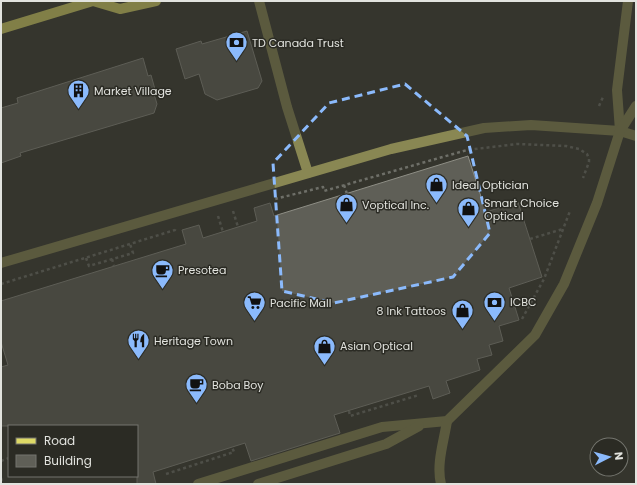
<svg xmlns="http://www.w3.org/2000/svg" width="637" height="485" viewBox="0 0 637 485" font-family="Poppins,sans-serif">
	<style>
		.building { fill: #5f5f57; stroke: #8e8e85 }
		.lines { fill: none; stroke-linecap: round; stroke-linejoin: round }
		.path { stroke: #6e6f68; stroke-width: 2.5; stroke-dasharray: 3 3; stroke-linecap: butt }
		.minor { stroke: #898753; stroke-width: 10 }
		.major { stroke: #ddd966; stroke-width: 10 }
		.marked { fill: none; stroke: #8bbafc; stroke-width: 3; stroke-dasharray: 8 5; stroke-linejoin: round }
		.labels { text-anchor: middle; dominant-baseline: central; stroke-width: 3; stroke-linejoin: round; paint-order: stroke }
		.poi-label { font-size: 11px; fill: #e2e3de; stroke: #2b2b24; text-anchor: start }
	</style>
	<rect width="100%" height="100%" fill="#35352d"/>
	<!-- building -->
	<g class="building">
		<polygon points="247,31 262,81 258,88 217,100 205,94 199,74 185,79 176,49 201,41 202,44"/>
		<polygon points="143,58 148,76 151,75 156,93 154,94 157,104 154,113 20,153 21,156 1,163 1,108 18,103 17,98"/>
		<polygon points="468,156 486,212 518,202 542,277 509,288 519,320 499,326 503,341 489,345 492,355 477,359 480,370 446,381 450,393 433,399 429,386 334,415 340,433 251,461 245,443 153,472 156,484 137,484 137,426 1,426 1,367 8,365 1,342 1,301 186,244 182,230 199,225 203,238 257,221 254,208 270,203 274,216"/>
	</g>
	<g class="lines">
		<!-- path -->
		<g class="path">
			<polyline points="599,106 603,97"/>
			<polyline points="344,185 347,194"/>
			<polyline points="275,199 323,187 324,191 467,150 517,144 566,146 579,149 587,154 589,159 589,162 583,178"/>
			<polyline points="233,211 238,227"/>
			<polyline points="218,216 223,232"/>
			<polyline points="530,239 563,229"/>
			<polyline points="86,258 89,266 133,253 130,244"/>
			<polyline points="112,259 114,266"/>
			<polyline points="1,284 175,230 175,228 176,228"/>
			<polyline points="522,319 544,279 570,211"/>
			<polyline points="1,346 2,346"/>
			<polyline points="349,411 350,416 419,395"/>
			<polyline points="1,461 9,458"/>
			<polyline points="166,474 234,452 232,447"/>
			<polyline points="1,478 2,481"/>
		</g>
		<!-- minor -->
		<g class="minor">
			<polyline points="259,1 287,107 308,173"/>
			<polyline points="620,131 617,90 628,1"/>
			<polyline points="1,263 391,149 484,128 531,125 620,131 636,136"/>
			<polyline points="198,484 382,427 447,421 535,335 564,284 597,203 620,131 636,106"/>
			<polyline points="258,484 386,444 419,426"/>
			<path d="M 441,484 C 436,464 444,441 447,421"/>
		</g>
		<!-- major -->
		<polyline class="major" points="1,29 93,1 120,9 156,1"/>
	</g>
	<!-- marked area -->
	<path d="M0 0H637V485H0ZM 405,84 L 467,136 L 490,233 L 453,277 L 334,303 L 282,291 L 273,163 L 329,103 Z" fill="#35352d" fill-opacity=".55" fill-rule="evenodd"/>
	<path class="marked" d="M 405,84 L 467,136 L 490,233 L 453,277 L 334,303 L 282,291 L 273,163 L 329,103 Z"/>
	<!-- icons -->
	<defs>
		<symbol id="bank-pin" viewBox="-11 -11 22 30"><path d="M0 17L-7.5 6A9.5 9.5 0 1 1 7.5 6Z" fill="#8bbafc" stroke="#2b2b24"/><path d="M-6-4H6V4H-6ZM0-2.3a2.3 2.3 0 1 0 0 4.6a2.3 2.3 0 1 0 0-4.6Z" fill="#111"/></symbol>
		<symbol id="building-pin" viewBox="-11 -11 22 30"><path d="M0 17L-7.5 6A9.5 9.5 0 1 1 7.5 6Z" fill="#8bbafc" stroke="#2b2b24"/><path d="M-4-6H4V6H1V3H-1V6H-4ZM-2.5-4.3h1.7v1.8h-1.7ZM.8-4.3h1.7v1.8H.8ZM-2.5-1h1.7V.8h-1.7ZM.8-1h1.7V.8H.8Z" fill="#111"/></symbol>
		<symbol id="shop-pin" viewBox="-11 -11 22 30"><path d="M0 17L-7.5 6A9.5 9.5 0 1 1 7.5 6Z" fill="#8bbafc" stroke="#2b2b24"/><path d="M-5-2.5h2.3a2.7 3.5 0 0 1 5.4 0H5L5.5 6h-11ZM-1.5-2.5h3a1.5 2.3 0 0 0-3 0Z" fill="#111"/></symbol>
		<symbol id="cafe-pin" viewBox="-11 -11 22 30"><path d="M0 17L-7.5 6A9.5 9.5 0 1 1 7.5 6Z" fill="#8bbafc" stroke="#2b2b24"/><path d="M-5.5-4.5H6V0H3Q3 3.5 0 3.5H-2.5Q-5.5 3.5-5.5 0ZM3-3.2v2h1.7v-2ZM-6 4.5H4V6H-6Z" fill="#111"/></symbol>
		<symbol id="supermarket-pin" viewBox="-11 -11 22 30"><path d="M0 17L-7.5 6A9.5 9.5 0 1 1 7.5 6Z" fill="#8bbafc" stroke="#2b2b24"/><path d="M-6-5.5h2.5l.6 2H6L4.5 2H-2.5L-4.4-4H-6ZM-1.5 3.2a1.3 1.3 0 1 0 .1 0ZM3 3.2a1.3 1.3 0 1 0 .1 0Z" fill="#111"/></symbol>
		<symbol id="restaurant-pin" viewBox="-11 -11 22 30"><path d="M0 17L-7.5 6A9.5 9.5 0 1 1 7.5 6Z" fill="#8bbafc" stroke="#2b2b24"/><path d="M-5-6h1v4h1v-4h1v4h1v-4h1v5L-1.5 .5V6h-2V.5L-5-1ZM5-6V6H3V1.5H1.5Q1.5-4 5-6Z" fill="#111"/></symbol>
	</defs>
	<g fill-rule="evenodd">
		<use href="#bank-pin" x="224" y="30" width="25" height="34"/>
		<use href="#building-pin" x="66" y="78" width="25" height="34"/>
		<use href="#shop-pin" x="424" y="172" width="25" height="34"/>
		<use href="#shop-pin" x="334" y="192" width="25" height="34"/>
		<use href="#shop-pin" x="456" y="196" width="25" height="34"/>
		<use href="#cafe-pin" x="150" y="258" width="25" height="34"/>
		<use href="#bank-pin" x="482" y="290" width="25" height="34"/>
		<use href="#supermarket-pin" x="242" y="290" width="25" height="34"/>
		<use href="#shop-pin" x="450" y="298" width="25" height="34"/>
		<use href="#restaurant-pin" x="126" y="328" width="25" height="34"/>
		<use href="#shop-pin" x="312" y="334" width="25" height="34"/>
		<use href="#cafe-pin" x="184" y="372" width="25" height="34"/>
	</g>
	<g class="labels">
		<!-- poi labels -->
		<g class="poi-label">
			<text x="252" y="43">TD Canada Trust</text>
			<text x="94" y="91">Market Village</text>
			<text x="452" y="185">Ideal Optician</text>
			<text x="484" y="203">Smart Choice<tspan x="484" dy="13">Optical</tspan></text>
			<text x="362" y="205">Voptical Inc.</text>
			<text x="178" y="270">Presotea</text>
			<text x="510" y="302">ICBC</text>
			<text x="270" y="303">Pacific Mall</text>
			<text x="446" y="311" text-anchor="end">8 Ink Tattoos</text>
			<text x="154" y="341">Heritage Town</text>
			<text x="340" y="346">Asian Optical</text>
			<text x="212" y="385">Boba Boy</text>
		</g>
	</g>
	<!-- border -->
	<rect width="637" height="485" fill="none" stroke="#e2e3de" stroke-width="4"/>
	<!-- legend -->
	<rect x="8" y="425" width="130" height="52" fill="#2b2b24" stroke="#74756e"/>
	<rect x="16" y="438" width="20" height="6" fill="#ddd966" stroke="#74756e"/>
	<text x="44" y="445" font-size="12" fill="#e2e3de">Road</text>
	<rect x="16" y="455" width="20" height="12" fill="#5f5f57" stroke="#74756e"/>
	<text x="44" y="465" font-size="12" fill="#e2e3de">Building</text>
	<!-- north arrow -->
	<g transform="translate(609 457) rotate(84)"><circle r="19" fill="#2b2b24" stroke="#74756e"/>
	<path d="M0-3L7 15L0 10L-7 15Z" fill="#8bbafc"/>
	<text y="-6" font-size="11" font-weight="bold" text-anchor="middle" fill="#e2e3de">N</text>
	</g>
</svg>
